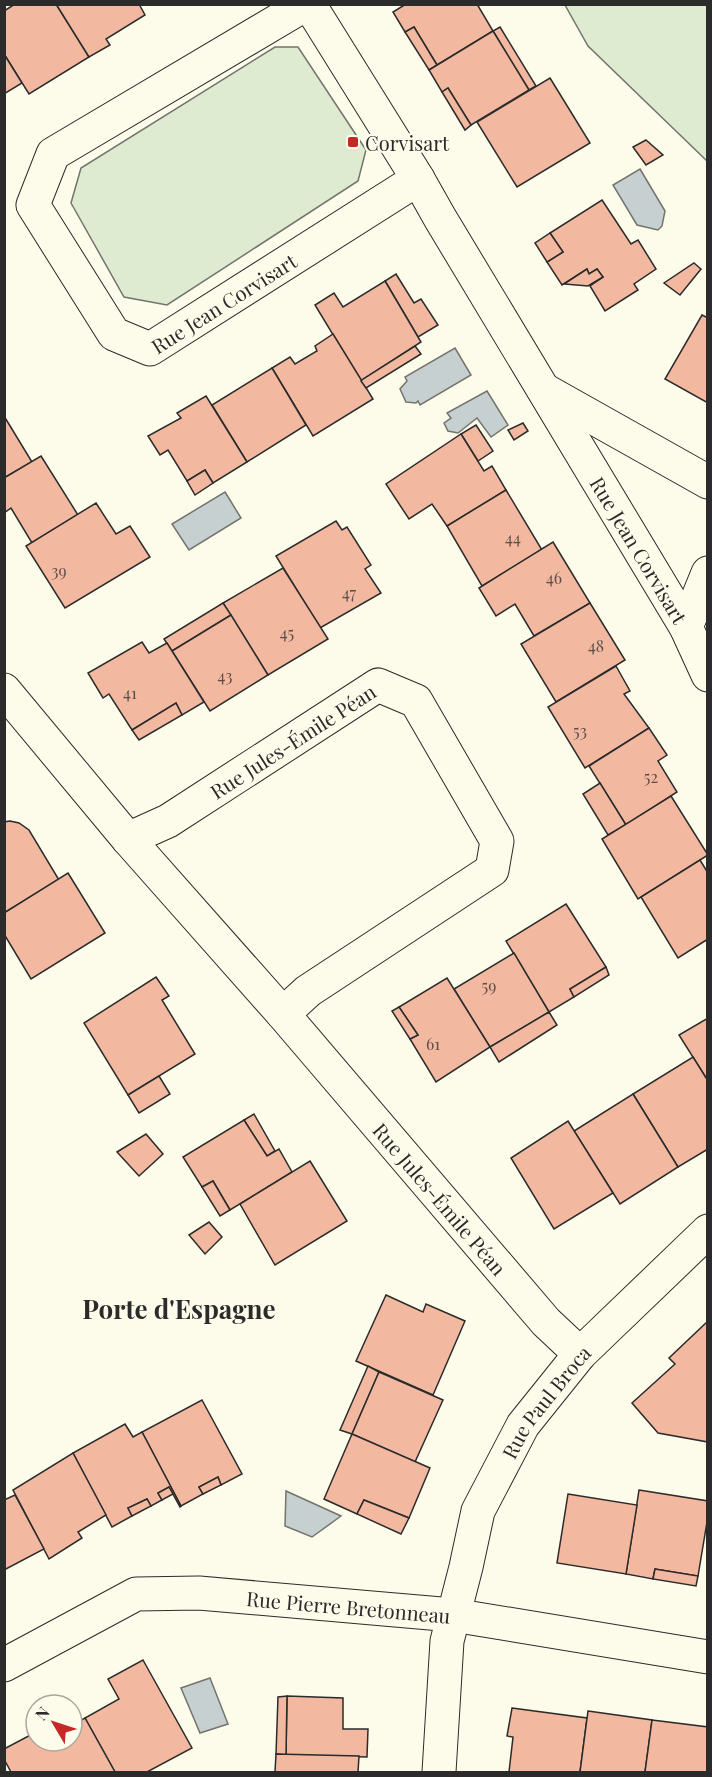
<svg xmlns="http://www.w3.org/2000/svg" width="712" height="1777" viewBox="0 0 712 1777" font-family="'Playfair Display',serif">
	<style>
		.green { fill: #deebd1; stroke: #74746e; stroke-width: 1.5 }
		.water { fill: #c7d0d0; stroke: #74746e; stroke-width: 1.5 }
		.building { fill: #f2b8a0; stroke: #2b2b2b; stroke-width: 1.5 }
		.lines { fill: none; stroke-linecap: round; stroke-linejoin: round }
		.minor-casing { stroke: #2b2b2b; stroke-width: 35 }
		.minor { stroke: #fdfbea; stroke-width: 33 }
		.poi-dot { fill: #c62828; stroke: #fdfbea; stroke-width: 2 }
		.labels { text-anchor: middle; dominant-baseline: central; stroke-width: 4.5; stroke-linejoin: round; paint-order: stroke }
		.number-label { font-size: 16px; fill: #5d4e48 }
		.poi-label { font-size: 20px; fill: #2b2b2b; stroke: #fdfbea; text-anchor: start }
		.street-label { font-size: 20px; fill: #2b2b2b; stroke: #fdfbea }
		.district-label { font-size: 26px; font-weight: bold; fill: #2b2b2b; stroke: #fdfbea }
	</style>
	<rect width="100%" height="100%" fill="#fdfbea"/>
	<!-- green -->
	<g class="green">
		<polygon points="565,5 707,5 707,161 588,46"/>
		<polygon points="275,47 298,47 366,150 358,181 167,305 124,297 71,203 81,168"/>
	</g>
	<!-- water -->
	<g class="water">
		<polygon points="640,169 665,211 662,226 658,230 637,225 613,185"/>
		<polygon points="455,348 471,375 420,405 418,401 416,403 406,402 400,389 407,381 405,377"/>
		<polygon points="487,391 508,425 491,437 477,418 458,433 448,431 444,423 451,418 447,413"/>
		<polygon points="225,492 241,518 189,550 172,524"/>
		<polygon points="286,1491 341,1516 312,1537 285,1526"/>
		<polygon points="210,1678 228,1724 200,1733 181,1688"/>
	</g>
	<!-- building -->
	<g class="building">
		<polygon points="15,4 56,4 89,57 29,94 4,54 4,11"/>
		<polygon points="56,4 139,4 145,15 106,39 110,45 89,57"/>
		<polygon points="406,4 477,4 493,31 437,65 414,27 405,32 393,12"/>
		<polygon points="414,27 437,65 429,70 405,32"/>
		<polygon points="500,27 536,86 529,90 493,31"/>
		<polygon points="493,31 529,90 471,125 448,88 442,92 429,70"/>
		<polygon points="4,54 22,83 4,94"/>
		<polygon points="550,78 590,143 517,187 477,122"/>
		<polygon points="448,88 471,125 465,130 442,92"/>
		<polygon points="646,140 663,155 646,165 633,147"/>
		<polygon points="602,200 631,244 638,240 656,269 634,284 638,290 605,311 590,286 603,277 597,269 589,274 587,269 562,285 547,262 563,252 550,233"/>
		<polygon points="550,233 563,252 547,262 535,243"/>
		<polygon points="694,263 701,269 680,295 664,283"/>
		<polygon points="587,269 589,274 597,269 603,277 588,286 564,284"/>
		<polygon points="396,274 414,303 421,299 438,325 418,337 385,281"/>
		<polygon points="385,281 421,342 361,381 315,305 334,293 343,307"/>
		<polygon points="702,315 708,318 708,403 665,379"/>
		<polygon points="333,334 373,399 313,436 272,368 290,357 295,364 317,351 315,346"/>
		<polygon points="415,346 421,354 366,388 361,381 363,379"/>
		<polygon points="272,368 306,425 247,462 212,405"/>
		<polygon points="206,396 247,462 213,483 205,470 187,481 168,450 160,455 148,436 181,418 177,413"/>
		<polygon points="4,416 32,462 4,478"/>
		<polygon points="523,423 528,431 514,440 508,430"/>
		<polygon points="476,425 493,451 478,461 461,434"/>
		<polygon points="461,434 484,471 492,466 506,490 447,526 432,504 409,519 386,484"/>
		<polygon points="41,456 78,515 32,543 11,508 4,513 4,478"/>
		<polygon points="205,470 213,483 195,495 187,481"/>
		<polygon points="506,490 542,550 482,586 447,526"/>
		<polygon points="96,503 116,534 130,526 150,557 65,608 26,546"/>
		<polygon points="336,521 342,530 347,527 371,565 365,569 381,593 320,628 276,556"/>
		<polygon points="553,542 590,603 534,636 515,604 496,616 479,588"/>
		<polygon points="283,568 328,639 268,675 223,603"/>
		<polygon points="223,603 231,615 172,651 164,639"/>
		<polygon points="590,603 625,660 556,702 521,644"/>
		<polygon points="231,615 268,675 210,711 172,651"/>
		<polygon points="142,642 149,653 167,643 204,702 182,715 176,703 132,730 109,694 103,698 88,673"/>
		<polygon points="616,666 630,691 624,694 649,728 585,768 548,707"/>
		<polygon points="176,703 182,715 139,740 132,730"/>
		<polygon points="649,728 667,755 658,761 677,792 626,825 589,766"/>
		<polygon points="600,783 626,825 608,835 583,794"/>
		<polygon points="671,796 708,855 638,899 602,839"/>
		<polygon points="10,821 19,823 29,830 59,880 4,913 4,822"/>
		<polygon points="700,860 708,873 708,939 678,958 641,897"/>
		<polygon points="68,873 105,933 31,979 4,934 4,913"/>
		<polygon points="566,904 606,967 570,989 574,997 549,1012 506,941"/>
		<polygon points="514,953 549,1012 490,1047 454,989"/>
		<polygon points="606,967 609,975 574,997 570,989"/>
		<polygon points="156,977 169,996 162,1000 195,1054 128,1095 84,1023"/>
		<polygon points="447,978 490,1047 436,1082 410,1039 418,1035 399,1007"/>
		<polygon points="399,1007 418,1035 410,1039 392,1011"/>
		<polygon points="549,1012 557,1025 499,1062 490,1047"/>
		<polygon points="708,1018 708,1081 679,1035"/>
		<polygon points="693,1057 708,1081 708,1149 678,1167 633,1094"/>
		<polygon points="159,1076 170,1094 139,1113 128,1095"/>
		<polygon points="633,1094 678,1167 620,1204 574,1131"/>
		<polygon points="254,1114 275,1151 267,1156 244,1120"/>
		<polygon points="244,1120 267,1156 279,1149 292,1172 230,1210 213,1181 202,1187 183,1157"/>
		<polygon points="568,1121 613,1193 554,1229 511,1158"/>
		<polygon points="146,1134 163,1154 139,1176 117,1152"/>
		<polygon points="310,1161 347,1221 275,1265 240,1204"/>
		<polygon points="213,1181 230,1210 220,1216 202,1187"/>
		<polygon points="209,1222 222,1237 205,1254 189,1235"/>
		<polygon points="386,1295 423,1312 426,1304 465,1321 433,1395 356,1361"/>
		<polygon points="708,1321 708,1442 658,1433 632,1403 675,1364 669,1358"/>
		<polygon points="368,1366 379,1372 352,1434 340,1430"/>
		<polygon points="379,1372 443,1400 415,1462 352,1434"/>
		<polygon points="202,1400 242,1474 221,1485 218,1477 199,1487 203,1494 181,1506 142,1432"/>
		<polygon points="125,1424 133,1437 142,1432 181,1506 180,1507 169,1487 158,1493 162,1500 151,1506 147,1499 128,1508 132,1516 112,1527 73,1453"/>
		<polygon points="352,1434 430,1468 409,1518 364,1500 357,1514 324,1499"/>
		<polygon points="73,1453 106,1515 78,1532 82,1538 49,1559 13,1490"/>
		<polygon points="218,1477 221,1485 203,1494 199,1487"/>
		<polygon points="169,1487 173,1494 162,1500 158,1493"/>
		<polygon points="639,1490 708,1501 708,1516 698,1576 655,1569 653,1579 626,1574"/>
		<polygon points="568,1494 637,1505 626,1574 557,1563"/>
		<polygon points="15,1495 44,1549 4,1570 4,1500"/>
		<polygon points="147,1499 151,1506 132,1516 128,1508"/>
		<polygon points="364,1500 409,1518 401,1534 357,1514"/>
		<polygon points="655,1569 698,1576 696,1586 653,1579"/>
		<polygon points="143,1660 192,1748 147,1772 115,1772 85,1718 119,1699 108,1679"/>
		<polygon points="287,1696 343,1698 343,1729 368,1729 367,1757 286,1755"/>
		<polygon points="287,1696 286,1755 276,1754 278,1697"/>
		<polygon points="512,1708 587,1718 580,1772 509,1772 513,1737 507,1736"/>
		<polygon points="588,1711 652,1720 645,1772 580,1772"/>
		<polygon points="85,1718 115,1772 11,1772 4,1759 4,1749 36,1732 36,1741 72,1741 72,1725"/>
		<polygon points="652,1720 708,1727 708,1772 645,1772"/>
		<polygon points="276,1754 359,1756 358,1772 275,1772"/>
	</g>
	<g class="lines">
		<defs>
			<g id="minor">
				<path id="s1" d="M 306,4 L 53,154 L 33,205 L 114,334 L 150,349 L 418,179"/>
				<path id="s2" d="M 309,4 L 418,179 L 440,218 L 686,627 L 708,675"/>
				<polyline points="546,391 708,482"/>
				<polyline points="686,627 708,573"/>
				<path id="s3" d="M 4,690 L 128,839 L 283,1014 L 546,1322 L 580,1354"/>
				<path id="s4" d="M 128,839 L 168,821 L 378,685 L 416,701 L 497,841 L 492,870 L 308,991 L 283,1014"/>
				<path id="s5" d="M 4,1665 L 136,1594 L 199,1593 L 453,1615 L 708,1657"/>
				<path id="s6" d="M 439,1772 L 447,1641 L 466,1567 L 478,1511 L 523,1425 L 580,1354 L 708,1231"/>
			</g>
		</defs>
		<!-- minor casing -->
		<use href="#minor" class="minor-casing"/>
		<!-- minor -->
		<use href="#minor" class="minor"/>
	</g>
	<!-- markers -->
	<rect class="poi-dot" x="347" y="136" width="12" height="12" rx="3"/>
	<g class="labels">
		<!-- number labels -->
		<g class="number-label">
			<text x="513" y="537">44</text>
			<text x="59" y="570">39</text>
			<text x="554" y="577">46</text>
			<text x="349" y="592">47</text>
			<text x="287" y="632">45</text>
			<text x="596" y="645">48</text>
			<text x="225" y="675">43</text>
			<text x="130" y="692">41</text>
			<text x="580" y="730">53</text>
			<text x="651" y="776">52</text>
			<text x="489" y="985">59</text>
			<text x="433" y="1043">61</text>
		</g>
		<!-- poi labels -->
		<g class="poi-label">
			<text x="365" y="142">Corvisart</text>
		</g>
		<!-- street labels -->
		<g class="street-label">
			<text stroke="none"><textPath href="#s1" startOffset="627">Rue Jean Corvisart</textPath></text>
			<text stroke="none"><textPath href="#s2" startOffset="638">Rue Jean Corvisart</textPath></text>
			<text stroke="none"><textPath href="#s4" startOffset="192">Rue Jules-Émile Péan</textPath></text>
			<text stroke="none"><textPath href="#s3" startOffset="670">Rue Jules-Émile Péan</textPath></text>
			<text stroke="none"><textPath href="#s6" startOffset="394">Rue Paul Broca</textPath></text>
			<text stroke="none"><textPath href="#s5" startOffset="363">Rue Pierre Bretonneau</textPath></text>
		</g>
		<!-- district labels -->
		<g class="district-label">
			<text x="179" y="1308">Porte d'Espagne</text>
		</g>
	</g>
	<!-- border -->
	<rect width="712" height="1777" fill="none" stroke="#2b2b2b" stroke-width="12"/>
	<!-- north arrow -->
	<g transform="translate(54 1723) rotate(309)"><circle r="28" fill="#fdfbea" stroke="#a9a89e" stroke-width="1.5"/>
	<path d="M0-4.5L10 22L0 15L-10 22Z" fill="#c62828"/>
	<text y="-9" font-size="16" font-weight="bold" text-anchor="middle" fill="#2b2b2b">N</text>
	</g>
</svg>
